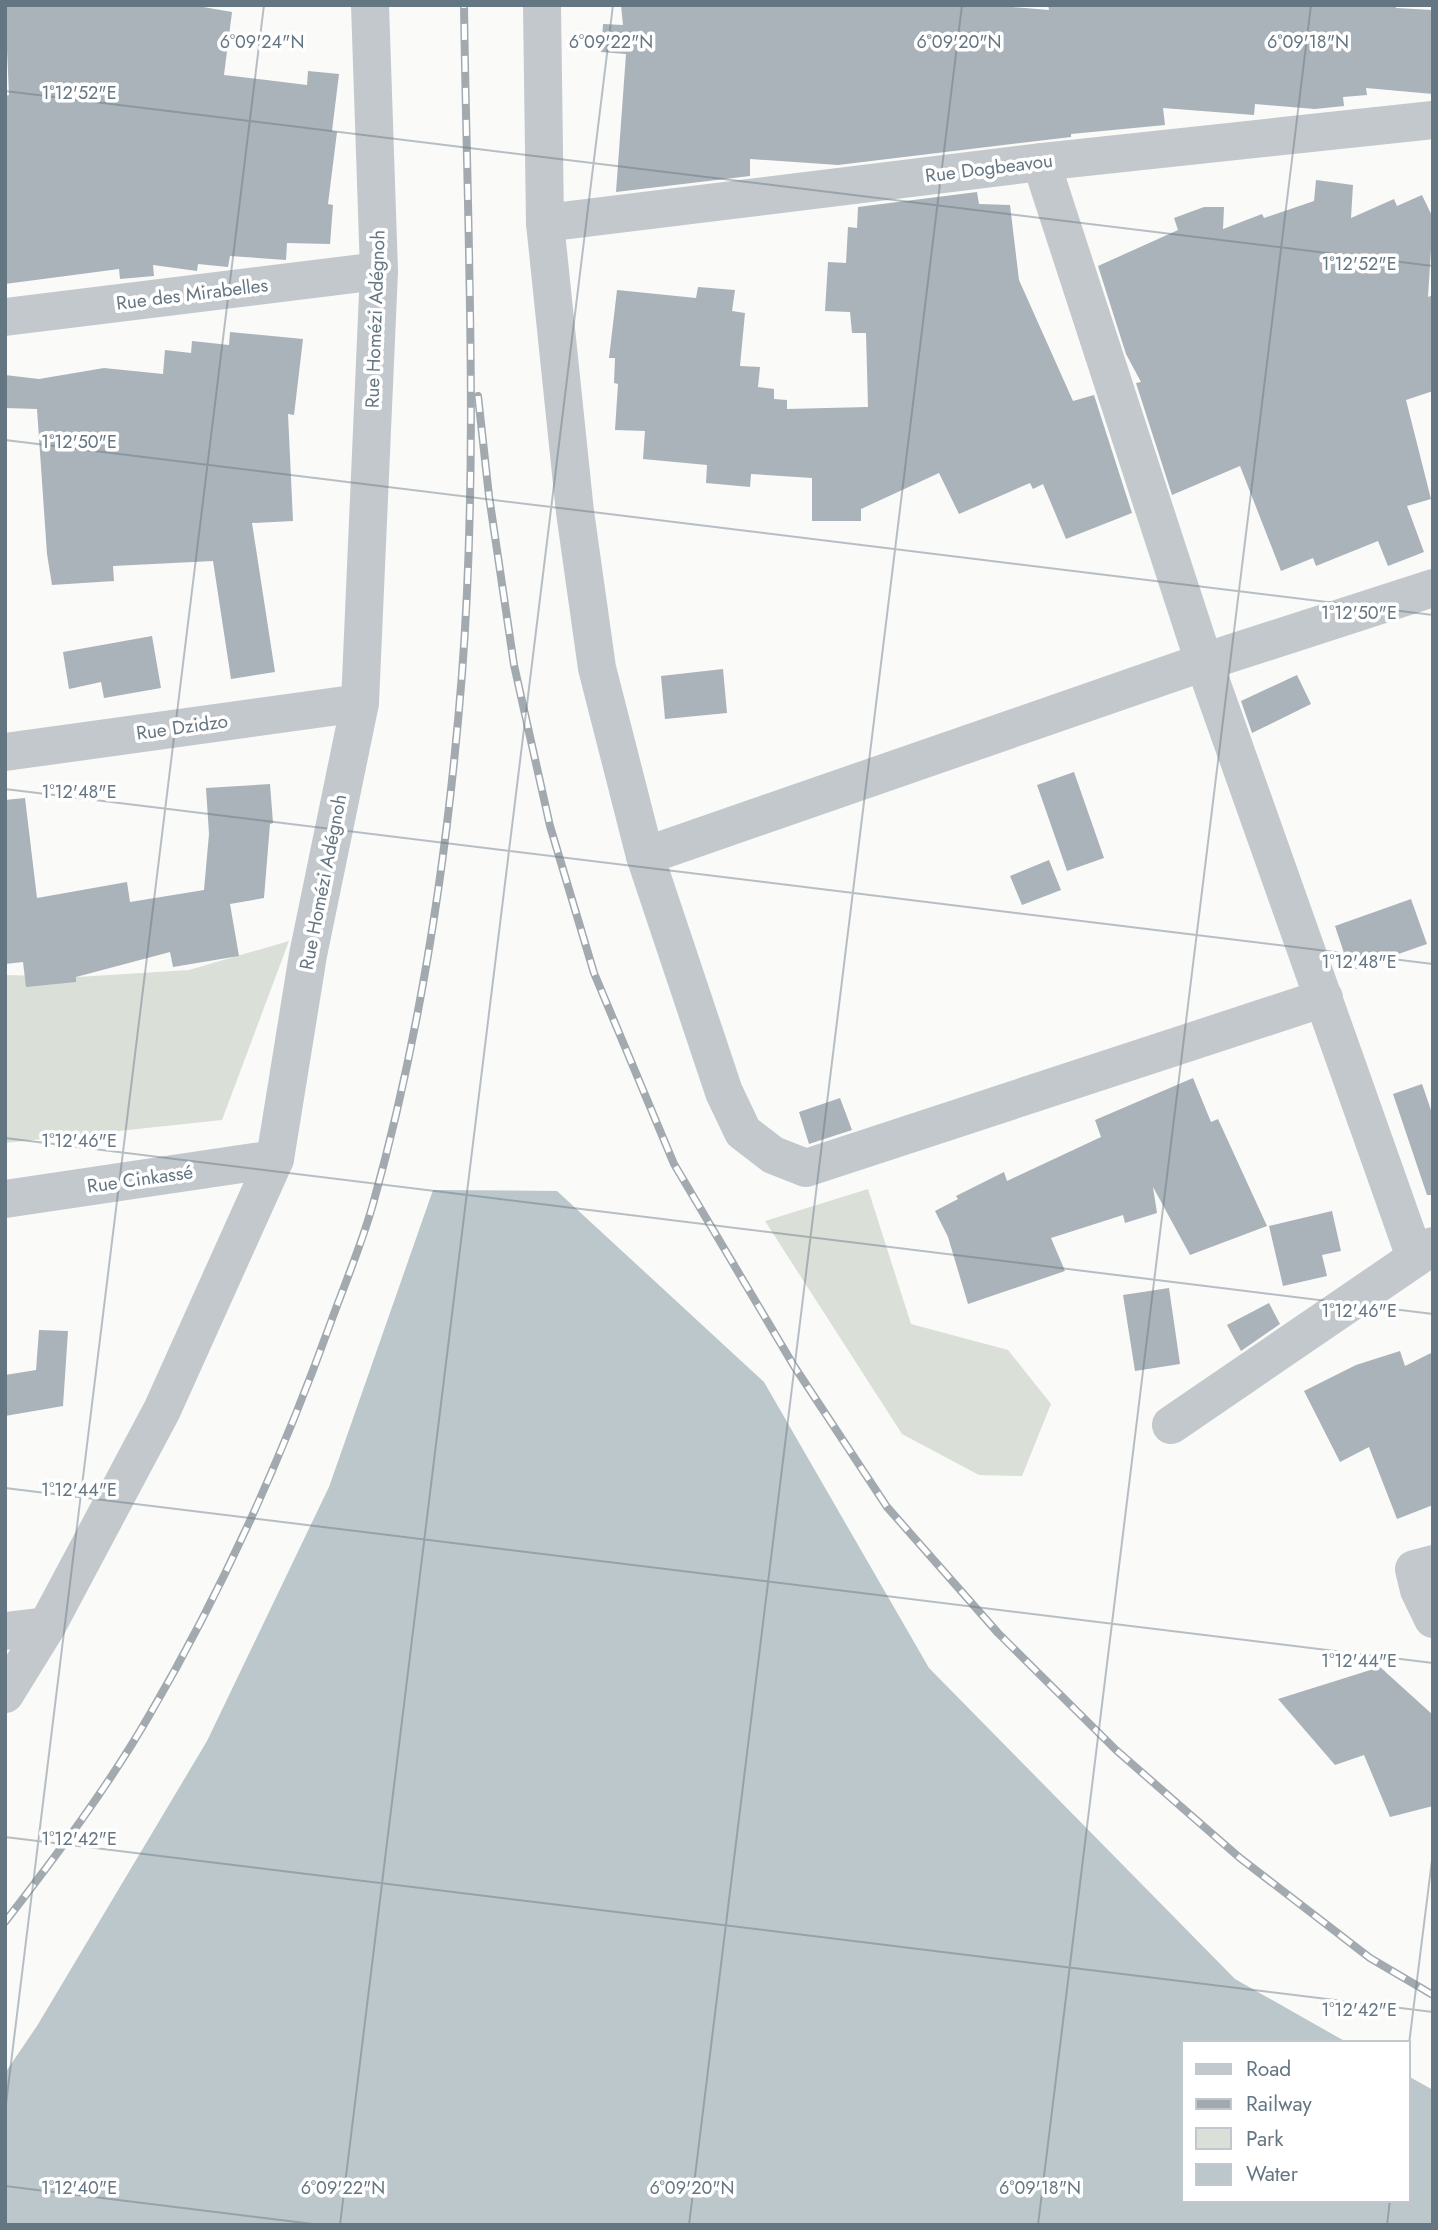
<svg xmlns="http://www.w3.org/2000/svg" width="1438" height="2230" viewBox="0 0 1438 2230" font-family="Jost,sans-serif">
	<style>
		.green { fill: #dadfd7 }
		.water { fill: #bbc7cb }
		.building { fill: #aab3b9 }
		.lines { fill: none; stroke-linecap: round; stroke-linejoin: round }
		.minor { stroke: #c3c8cc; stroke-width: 38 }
		.rail-casing { stroke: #a2aab0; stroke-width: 8 }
		.rail { stroke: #fff; stroke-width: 5; stroke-dasharray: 16; stroke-linecap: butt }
		.ticks { fill: none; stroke: #657683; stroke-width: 2; stroke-opacity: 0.45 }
		.labels { text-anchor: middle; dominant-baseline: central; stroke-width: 7; stroke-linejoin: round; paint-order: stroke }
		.street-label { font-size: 19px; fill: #657683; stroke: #fff }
		.ticks-label { font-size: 18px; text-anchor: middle; fill: #657683; stroke: #fff; stroke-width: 7; stroke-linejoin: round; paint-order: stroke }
	</style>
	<rect width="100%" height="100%" fill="#fafaf8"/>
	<!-- green -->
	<g class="green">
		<polygon points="289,941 222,1120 5,1143 5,975 77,977 189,970"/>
		<polygon points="868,1189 911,1324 1008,1350 1051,1404 1022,1476 979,1475 902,1434 765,1221"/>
	</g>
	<!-- water -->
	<polygon class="water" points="433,1190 557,1191 764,1382 929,1668 1235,1979 1348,2043 1184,2043 1184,2200 1408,2200 1408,2076 1433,2090 1433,2225 5,2225 5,2073 37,2026 207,1741 329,1487"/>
	<!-- building -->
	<g class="building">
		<polygon points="5,5 192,5 232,12 224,75 307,85 308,71 339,74 332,131 337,132 328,204 333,205 330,244 287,243 286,260 230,256 228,267 198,264 197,271 153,265 154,276 120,279 119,269 5,284 5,96 9,95"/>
		<polygon points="621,5 988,5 1049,10 1048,5 1396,5 1396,8 1433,10 1433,94 1366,88 1367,95 1343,97 1344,106 1315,109 1255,104 1254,115 1163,108 1165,125 1071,134 1071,137 838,165 750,159 750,176 616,192 626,54 601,52 603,24 623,25"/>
		<polygon points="1316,180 1353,185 1351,218 1394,199 1397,206 1422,195 1433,218 1428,297 1433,295 1433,391 1406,400 1431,499 1407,506 1424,552 1388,566 1378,541 1316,566 1313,558 1281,571 1240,466 1172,495 1136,383 1141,382 1126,354 1098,266 1178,230 1174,218 1204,207 1224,207 1223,229 1262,214 1264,218 1314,201"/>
		<polygon points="977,192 979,204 1010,205 1019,280 1073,401 1094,395 1132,513 1066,539 1043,484 1033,489 1030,483 959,514 939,473 861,509 861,521 812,521 812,478 751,474 750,487 706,483 707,465 643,459 645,431 615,430 618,384 614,383 615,358 609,358 617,290 696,298 698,287 735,290 732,311 745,313 740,366 760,367 758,387 774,389 774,399 787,400 787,409 868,407 866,333 852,333 850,312 825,311 828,262 846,263 848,227 857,228 858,207"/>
		<polygon points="230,332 303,339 294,415 288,414 293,521 252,523 275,672 231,679 213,561 113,566 114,581 52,585 47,554 37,409 5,408 5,375 39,379 104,368 163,374 165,350 191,353 192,341 229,345"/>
		<polygon points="152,636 161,688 104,698 101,682 69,689 63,652"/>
		<polygon points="723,669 727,713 665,719 661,676"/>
		<polygon points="1297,675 1311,704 1252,733 1241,701"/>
		<polygon points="1074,772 1104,858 1067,871 1037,785"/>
		<polygon points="270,784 273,823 270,824 264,898 230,904 239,956 173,967 170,952 76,977 76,982 26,987 23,962 5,964 5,800 25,798 37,898 127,882 130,902 204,890 209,834 206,788"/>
		<polygon points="1049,860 1061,890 1022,905 1010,876"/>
		<polygon points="1411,899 1427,944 1350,971 1335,926"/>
		<polygon points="1193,1078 1211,1122 1218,1119 1267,1226 1190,1255 1153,1187 1157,1213 1125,1223 1123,1215 1051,1238 1065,1271 968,1304 948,1237 935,1211 958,1199 956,1196 1004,1172 1007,1181 1101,1137 1095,1120"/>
		<polygon points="1422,1084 1433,1116 1433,1195 1427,1195 1393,1094"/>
		<polygon points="840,1098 852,1130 809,1144 799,1112"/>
		<polygon points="1332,1211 1341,1251 1322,1255 1327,1276 1283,1286 1269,1226"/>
		<polygon points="1169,1288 1180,1364 1135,1371 1123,1295"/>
		<polygon points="1269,1303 1280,1324 1241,1351 1227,1325"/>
		<polygon points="39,1330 68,1331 63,1406 5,1416 5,1375 36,1370"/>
		<polygon points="1400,1351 1405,1366 1433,1352 1433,1505 1397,1519 1369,1447 1340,1462 1304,1391 1356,1365"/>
		<polygon points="1380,1667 1433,1715 1433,1806 1390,1817 1364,1755 1335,1765 1278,1699"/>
	</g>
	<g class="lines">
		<!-- minor -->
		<g class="minor">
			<polyline points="542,5 545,223 575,512 597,668 645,856 724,1092 743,1132 773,1155 806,1168 1324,998"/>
			<polyline points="1041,162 1204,662 1415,1257"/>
			<polyline points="545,223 1041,162 1433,120"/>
			<polyline points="5,317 379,271"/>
			<polyline points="5,752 360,703"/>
			<polyline points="645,856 1204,662 1433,588"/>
			<polyline points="5,1199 275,1159"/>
			<polyline points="1171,1425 1433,1246"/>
			<polyline points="1433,1564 1414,1569 1419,1590 1433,1619"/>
			<polyline points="5,1631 47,1626"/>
			<polyline points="5,1694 47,1626 162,1410 275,1159 308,955 360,703 379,271 370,5"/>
		</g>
		<defs>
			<g id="rail">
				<polyline points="478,396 489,496 514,665 550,826 594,973 674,1164 794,1366 887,1507 998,1633 1116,1750 1240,1858 1370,1958 1433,1995"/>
				<path d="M 5,1922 C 56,1856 108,1787 150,1714 C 223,1589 283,1455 332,1319 C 346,1281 362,1243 373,1204 C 421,1033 448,852 462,674 C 479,452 467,228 464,5"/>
			</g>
		</defs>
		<!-- rail casing -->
		<use href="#rail" class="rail-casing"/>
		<!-- rail -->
		<use href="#rail" class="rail"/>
	</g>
	<!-- ticks -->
	<path class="ticks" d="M 5,91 L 1433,266M 5,440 L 1433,615M 5,789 L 1433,964M 5,1138 L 1433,1314M 5,1488 L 1433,1663M 5,1837 L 1433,2012M 1408,2052 L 1433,1852M 5,2112 L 264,5M 5,2186 L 321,2225M 340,2225 L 613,5M 689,2225 L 962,5M 1038,2225 L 1311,5M 1387,2225 L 1390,2200"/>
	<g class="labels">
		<!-- street labels -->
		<g class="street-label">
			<text transform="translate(989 168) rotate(-7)">Rue Dogbeavou</text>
			<text transform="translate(192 294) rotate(-7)">Rue des Mirabelles</text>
			<text transform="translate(375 319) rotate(-88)">Rue Homézi Adégnoh</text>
			<text transform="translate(182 727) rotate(-8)">Rue Dzidzo</text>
			<text transform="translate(323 882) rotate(-79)">Rue Homézi Adégnoh</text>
			<text transform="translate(140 1179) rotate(-8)">Rue Cinkassé</text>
		</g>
	</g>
	<g class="ticks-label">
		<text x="262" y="48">6°09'24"N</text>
		<text x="611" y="48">6°09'22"N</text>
		<text x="959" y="48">6°09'20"N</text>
		<text x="1308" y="48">6°09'18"N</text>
		<text x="79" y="99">1°12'52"E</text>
		<text x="1359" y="270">1°12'52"E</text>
		<text x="79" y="448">1°12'50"E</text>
		<text x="1359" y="619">1°12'50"E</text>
		<text x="79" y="798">1°12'48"E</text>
		<text x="1359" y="968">1°12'48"E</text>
		<text x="79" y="1147">1°12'46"E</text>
		<text x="1359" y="1317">1°12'46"E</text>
		<text x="79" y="1496">1°12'44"E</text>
		<text x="1359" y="1667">1°12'44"E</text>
		<text x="79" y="1845">1°12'42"E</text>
		<text x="1359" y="2016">1°12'42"E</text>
		<text x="343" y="2194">6°09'22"N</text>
		<text x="692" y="2194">6°09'20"N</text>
		<text x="1040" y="2194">6°09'18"N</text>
		<text x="79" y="2194">1°12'40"E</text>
	</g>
	<!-- border -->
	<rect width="1438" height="2230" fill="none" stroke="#657683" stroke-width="14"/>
	<!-- legend -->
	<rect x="1182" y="2041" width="228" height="161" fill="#ffffff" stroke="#c1c8cd" stroke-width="2"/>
	<rect x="1196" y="2064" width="35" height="10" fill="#c3c8cc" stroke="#c1c8cd" stroke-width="2"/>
	<text x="1246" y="2076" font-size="21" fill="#657683">Road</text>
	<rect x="1196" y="2099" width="35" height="10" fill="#a2aab0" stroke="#c1c8cd" stroke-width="2"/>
	<text x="1246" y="2111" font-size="21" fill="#657683">Railway</text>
	<rect x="1196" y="2128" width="35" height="21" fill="#dadfd7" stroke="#c1c8cd" stroke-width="2"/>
	<text x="1246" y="2146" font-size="21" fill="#657683">Park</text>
	<rect x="1196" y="2164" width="35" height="21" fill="#bbc7cb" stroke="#c1c8cd" stroke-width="2"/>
	<text x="1246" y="2181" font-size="21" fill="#657683">Water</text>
</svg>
